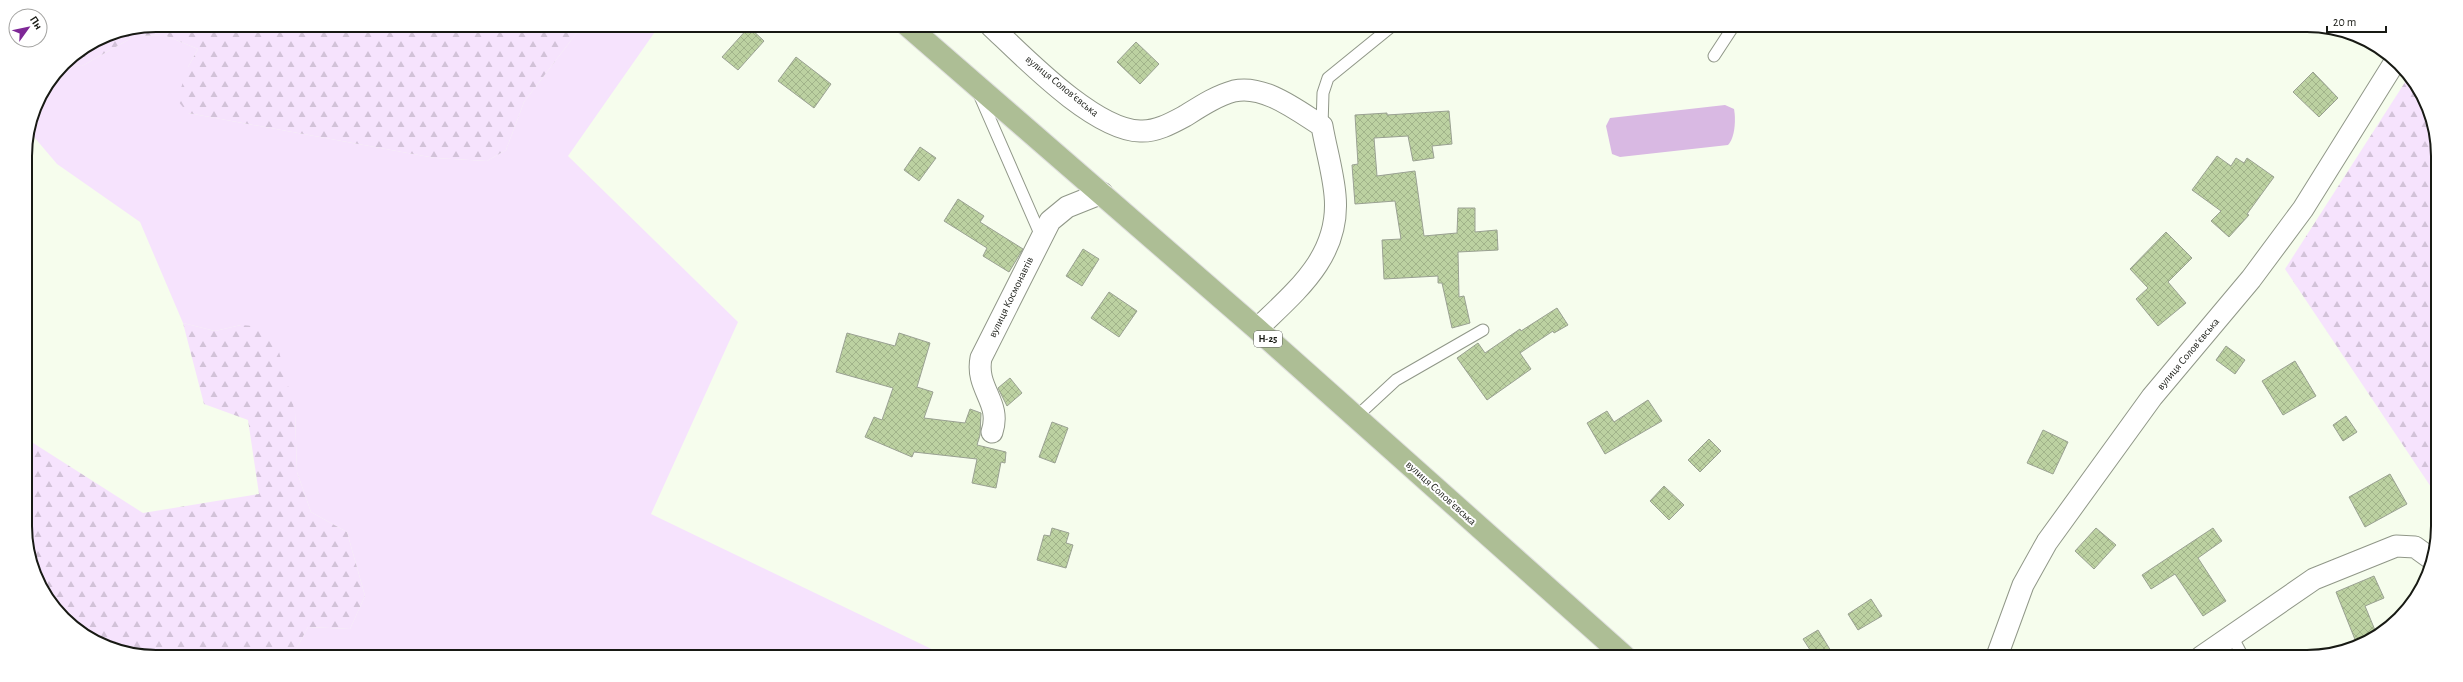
<svg xmlns="http://www.w3.org/2000/svg" width="2463" height="682" viewBox="0 0 2463 682" font-family="'Alegreya Sans',sans-serif">
	<style>
		.green { fill: #f6e3fd }
		.forest { fill: url(#forest-firs) }
		.water { fill: #d9b9e3 }
		.building { fill: url(#building-cross-hatch); stroke: #9aa192 }
		.lines { fill: none; stroke-linecap: round; stroke-linejoin: round }
		.lane-casing { stroke: #909788; stroke-width: 13 }
		.street-casing { stroke: #909788; stroke-width: 23 }
		.primary-casing { stroke: #dfdfde; stroke-width: 24 }
		.lane { stroke: #fff; stroke-width: 11 }
		.street { stroke: #fff; stroke-width: 21 }
		.primary { stroke: #adbe95; stroke-width: 22 }
		.labels { text-anchor: middle; dominant-baseline: central; stroke-width: 4; stroke-linejoin: round; paint-order: stroke }
		.shield { fill: #fff; stroke: #5d5f5a; stroke-width: 1 }
		.shield-label { font-size: 10px; font-weight: bold; fill: #181a14 }
		.street-label { font-size: 11px; fill: #181a14; stroke: #fff }
		.rim { fill: none; stroke: #181a14; stroke-width: 2 }
	</style>
	<defs>
		<pattern id="forest-firs" width="22" height="20" patternUnits="userSpaceOnUse"><rect width="22" height="20" fill="#f6e3fd"/><path d="M5 1l3.5 6h-7zM16 11l3.5 6h-7z" fill="#d2c2d8"/></pattern>
		<pattern id="building-cross-hatch" width="8" height="8" patternUnits="userSpaceOnUse"><rect width="8" height="8" fill="#bcd1a1"/><path d="M0 0l8 8M0 8l8-8" fill="none" stroke="#a1b38a"/></pattern>
	</defs>
	<rect width="100%" height="100%" fill="#f6fded"/>
	<!-- green -->
	<polygon class="green" points="582,26 659,26 568,156 738,322 651,514 944,655 293,655 308,627 350,629 365,596 347,532 311,512 297,472 295,412 241,325 215,331 183,323 140,222 57,164 29,131 35,105 63,64 82,66 135,36 164,35 198,49 188,67 188,113 435,158 487,161 506,150 524,102"/>
	<!-- forest -->
	<g class="forest">
		<polygon points="156,25 582,26 524,102 506,150 487,161 435,158 188,113 177,100 188,67 198,49 164,35 135,36 82,66 63,64 106,35"/>
		<polygon points="2409,76 2424,98 2436,130 2435,493 2285,269"/>
		<polygon points="183,323 215,331 241,325 265,327 278,348 295,412 297,472 311,512 347,532 365,596 350,629 308,627 293,655 130,654 91,640 63,619 39,584 28,552 27,441 30,441 143,513 259,494 248,420 204,404"/>
	</g>
	<!-- water -->
	<path class="water" d="M 1725,105 L 1734,109 C 1736,119 1735,138 1728,145 L 1620,157 L 1612,154 L 1606,126 L 1610,118 Z"/>
	<!-- building -->
	<g class="building">
		<polygon points="749,27 764,41 738,70 722,57"/>
		<polygon points="1136,42 1159,64 1140,84 1117,62"/>
		<polygon points="796,57 831,84 814,108 778,81"/>
		<polygon points="2313,72 2338,98 2319,117 2293,92"/>
		<polygon points="1449,111 1452,144 1432,146 1434,158 1413,161 1408,136 1374,138 1377,176 1415,171 1424,236 1457,233 1458,208 1475,208 1475,232 1497,230 1498,250 1458,252 1459,297 1464,296 1470,323 1452,328 1442,283 1438,283 1438,276 1384,279 1382,240 1401,239 1395,201 1355,204 1352,165 1358,164 1355,115 1387,113 1387,115"/>
		<polygon points="920,147 936,158 919,181 904,170"/>
		<polygon points="2217,156 2231,166 2236,158 2244,163 2247,158 2274,177 2247,214 2249,215 2229,237 2211,221 2221,211 2192,190"/>
		<polygon points="958,199 984,216 980,222 1023,249 1009,272 983,256 987,248 944,221"/>
		<polygon points="2166,232 2192,258 2168,282 2186,303 2158,326 2136,299 2148,288 2130,269"/>
		<polygon points="1083,249 1099,259 1082,286 1066,276"/>
		<polygon points="1109,292 1137,311 1119,337 1091,318"/>
		<polygon points="1557,308 1568,325 1554,333 1553,331 1520,353 1531,369 1487,400 1457,358 1478,343 1485,353 1520,329 1521,331"/>
		<polygon points="847,333 895,346 899,333 930,343 917,387 933,392 924,418 965,423 970,409 981,413 980,435 977,445 1006,452 1005,463 1001,462 996,488 972,483 977,459 914,452 912,457 865,437 874,417 882,420 893,388 836,372"/>
		<polygon points="2226,346 2245,360 2235,374 2216,360"/>
		<polygon points="2295,361 2316,396 2283,415 2262,381"/>
		<polygon points="1010,378 1022,393 1007,406 998,388"/>
		<polygon points="1648,400 1662,421 1605,454 1587,423 1607,411 1614,422"/>
		<polygon points="2346,416 2357,432 2343,441 2333,425"/>
		<polygon points="1052,422 1068,428 1055,463 1039,457"/>
		<polygon points="2043,430 2068,442 2053,474 2027,463"/>
		<polygon points="1709,439 1721,451 1700,472 1688,460"/>
		<polygon points="2390,474 2407,504 2365,527 2349,497"/>
		<polygon points="1664,486 1684,505 1669,520 1650,501"/>
		<polygon points="1052,528 1069,533 1066,543 1073,545 1066,568 1037,560 1044,535 1050,536"/>
		<polygon points="2096,528 2116,545 2094,569 2075,551"/>
		<polygon points="2213,528 2222,541 2198,558 2226,601 2203,616 2175,574 2151,589 2142,575"/>
		<polygon points="2374,576 2384,598 2365,606 2377,635 2358,647 2336,592"/>
		<polygon points="1871,599 1882,616 1858,630 1848,614"/>
		<polygon points="1818,630 1834,656 1814,656 1803,639"/>
	</g>
	<g class="lines">
		<defs>
			<g id="lane">
				<polyline points="1714,56 1733,27"/>
				<polyline points="979,94 1041,236"/>
				<polyline points="1322,126 1323,93 1328,78 1392,26"/>
				<polyline points="1356,417 1396,380 1483,330"/>
				<polyline points="2232,636 2243,657"/>
			</g>
			<g id="street">
				<path d="M 991,26 C 1024,57 1094,130 1140,131 C 1156,132 1172,123 1185,116 C 1201,106 1216,96 1234,91 C 1264,84 1298,111 1322,126 C 1326,149 1333,172 1335,195 C 1341,256 1296,291 1257,329"/>
				<path d="M 992,432 C 1002,402 975,389 981,358 L 1050,221 L 1067,207 L 1102,193"/>
				<polyline points="1997,656 2023,585 2047,542 2152,397 2251,279 2303,209 2396,60"/>
				<polyline points="2201,657 2314,579 2396,546 2415,547 2433,560"/>
			</g>
			<polyline id="primary" points="908,26 1257,329 1624,656"/>
		</defs>
		<!-- lane casing -->
		<use href="#lane" class="lane-casing"/>
		<!-- street casing -->
		<use href="#street" class="street-casing"/>
		<!-- primary casing -->
		<use href="#primary" class="primary-casing"/>
		<!-- lane -->
		<use href="#lane" class="lane"/>
		<!-- street -->
		<use href="#street" class="street"/>
		<!-- primary -->
		<use href="#primary" class="primary"/>
	</g>
	<g class="labels">
		<!-- shield labels -->
		<rect class="shield" x="1254" y="331" width="28" height="16" rx="3"/>
		<g class="shield-label">
			<text x="1268" y="339">Н-25</text>
		</g>
		<!-- street labels -->
		<g class="street-label">
			<text transform="translate(1062 86) rotate(39)">вулиця Соловʼєвська</text>
			<text transform="translate(1011 297) rotate(-64)">вулиця Космонавтів</text>
			<text transform="translate(2188 354) rotate(-50)">вулиця Соловʼєвська</text>
			<text transform="translate(1441 493) rotate(42)">вулиця Соловʼєвська</text>
		</g>
	</g>
	<!-- crop -->
	<path d="M0 0H2463V682H0ZM156 32H2307A124 124 0 0 1 2431 156V526A124 124 0 0 1 2307 650H156A124 124 0 0 1 32 526V156A124 124 0 0 1 156 32Z" fill="#fff" fill-rule="evenodd"/>
	<path class="rim" d="M156 32H2307A124 124 0 0 1 2431 156V526A124 124 0 0 1 2307 650H156A124 124 0 0 1 32 526V156A124 124 0 0 1 156 32Z"/>
	<!-- north arrow -->
	<g transform="translate(28 28) rotate(57)"><circle r="19" fill="#ffffff" stroke="#a3a3a1"/>
	<path d="M0-3L7 15L0 10L-7 15Z" fill="#7e2796"/>
	<text y="-6" font-size="11" font-weight="bold" text-anchor="middle" fill="#181a14">Пн</text>
	</g>
	<!-- scale -->
	<path d="M2327 26v6h59v-6" fill="none" stroke="#181a14" stroke-width="2"/>
	<text x="2333" y="26" font-size="12" fill="#181a14" stroke="#ffffff" stroke-width="3" paint-order="stroke">20 m</text>
</svg>
